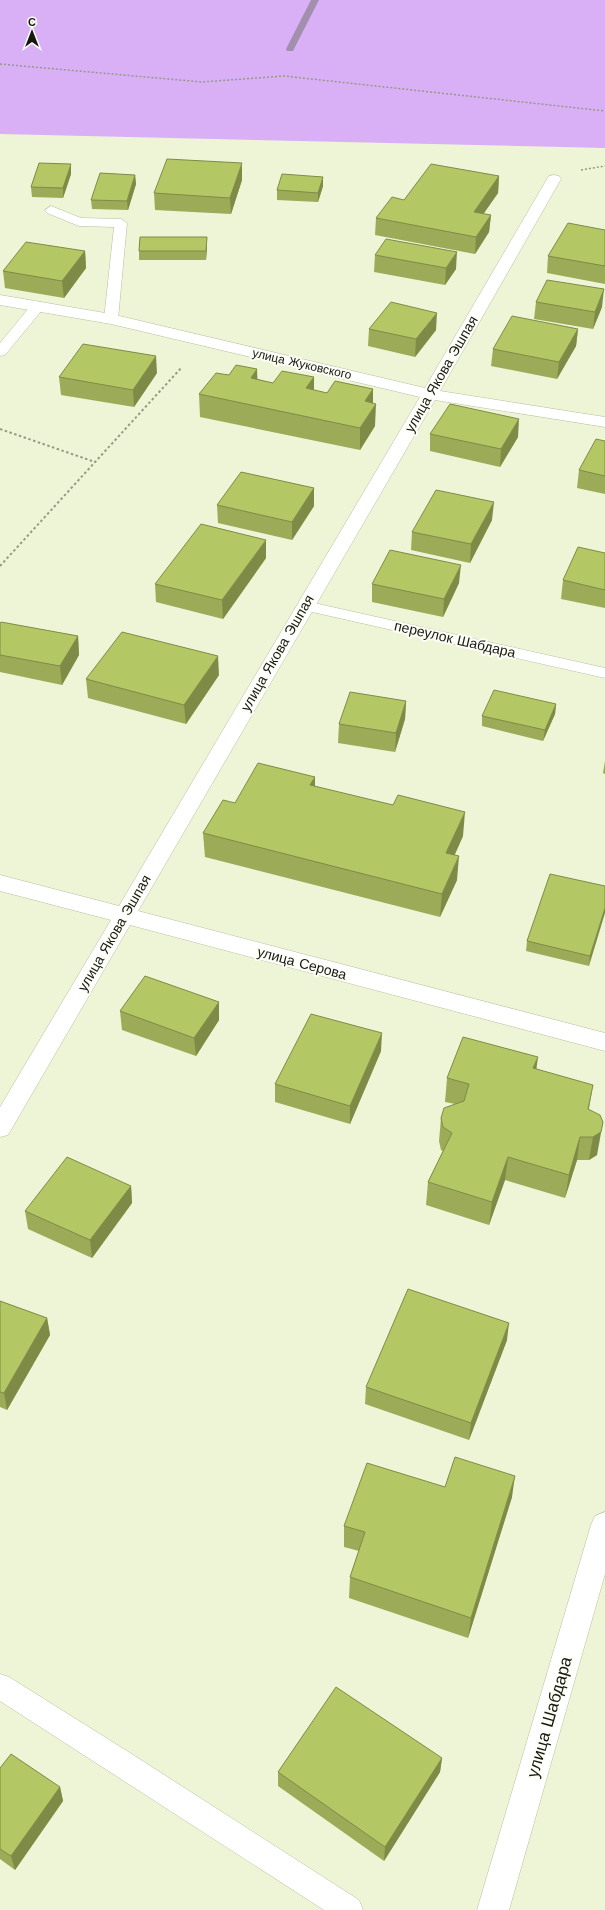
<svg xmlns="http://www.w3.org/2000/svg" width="605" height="1910" viewBox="0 0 605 1910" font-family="'Work Sans',sans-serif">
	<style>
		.green { fill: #d9b0f6 }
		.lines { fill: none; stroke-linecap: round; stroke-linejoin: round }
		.stream { fill: #a28fae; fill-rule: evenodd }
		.service-casing { stroke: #b7bea0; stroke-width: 1 }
		.minor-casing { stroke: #b7bea0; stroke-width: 1 }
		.path-far1 { stroke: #949a83; stroke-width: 1.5; stroke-dasharray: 2 2; stroke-linecap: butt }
		.path { stroke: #949a83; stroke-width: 2; stroke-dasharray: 2.5 2.5; stroke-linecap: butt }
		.service { fill: #fff; fill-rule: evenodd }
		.minor { fill: #fff; fill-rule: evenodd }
		.wall { fill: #9bab57 }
		.shaded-wall { fill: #7e8b47 }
		.building { fill: #b4c765; stroke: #7e8b47 }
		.labels { text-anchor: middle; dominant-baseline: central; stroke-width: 4; stroke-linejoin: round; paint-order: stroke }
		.far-street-label { font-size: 12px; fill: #16190e; stroke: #fdfef8 }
		.street-label { font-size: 14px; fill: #16190e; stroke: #fdfef8 }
		.near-street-label { font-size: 17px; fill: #16190e; stroke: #fdfef8 }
	</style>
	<rect width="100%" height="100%" fill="#edf5d6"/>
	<!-- green -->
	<polygon class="green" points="0,0 605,0 605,148 0,134"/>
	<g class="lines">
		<!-- stream -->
		<polygon class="stream" points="311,0 319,0 294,49 293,51 287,51 286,49"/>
		<defs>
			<g id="service">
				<polygon points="51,206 81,218 121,219 127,223 118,319 116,322 106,322 104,319 114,227 79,226 47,213 45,210"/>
				<polygon points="38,302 43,303 45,306 43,309 5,355 0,356 0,343 33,303"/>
				<polygon points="305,601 605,668 605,678 299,609 297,606 299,603"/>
				<polygon points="0,1674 9,1677 127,1751 359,1900 363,1910 324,1910 0,1701"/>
			</g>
			<g id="minor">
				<polygon points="554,175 559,176 561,179 440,391 605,417 605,427 435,400 138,911 605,1033 605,1051 130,925 8,1135 0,1137 0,1107 111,920 0,891 0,875 119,906 420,397 111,324 0,305 0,295 111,314 425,388 547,179 549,176"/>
				<polygon points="605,1512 605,1574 509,1910 477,1910 591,1525 595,1516"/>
			</g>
		</defs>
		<!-- service casing -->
		<use href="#service" class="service-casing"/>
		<!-- minor casing -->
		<use href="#minor" class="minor-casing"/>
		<!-- path-far1 -->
		<g class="path-far1">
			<polyline points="0,64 202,82 284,76 605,111"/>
			<polyline points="581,170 605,166"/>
		</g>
		<!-- path -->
		<g class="path">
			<polyline points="0,429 95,462"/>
			<polyline points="0,566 182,367"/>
		</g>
		<!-- service -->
		<use href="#service" class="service"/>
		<!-- minor -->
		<use href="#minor" class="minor"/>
	</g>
	<!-- wall -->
	<g class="wall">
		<polygon points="71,174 63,198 32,197 31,187"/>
		<polygon points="135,175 136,184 128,210 92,209 91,200"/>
		<polygon points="499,176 498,193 483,214 491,215 489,232 475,254 375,235 376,218 404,200"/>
		<polygon points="242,180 231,214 155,210 154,193"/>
		<polygon points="323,186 318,202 277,200 277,190"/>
		<polygon points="605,230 605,284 547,273 548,256"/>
		<polygon points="207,247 206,260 139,260 139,251"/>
		<polygon points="85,251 86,268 64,298 5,288 3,271"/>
		<polygon points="375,255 456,269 445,285 374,272"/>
		<polygon points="536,302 602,307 593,329 534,319"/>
		<polygon points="369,329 436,330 415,357 368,346"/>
		<polygon points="578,329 576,346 557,379 491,366 493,349"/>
		<polygon points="257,369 257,379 273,383 314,377 314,390 327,393 373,389 373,403 375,426 360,450 200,417 199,394 229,375"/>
		<polygon points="157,373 134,407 61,395 59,377"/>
		<polygon points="430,434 518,437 500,467 430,451"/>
		<polygon points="605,441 605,494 577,488 579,470"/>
		<polygon points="314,488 314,506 292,540 218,523 217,505"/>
		<polygon points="492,520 470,563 411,550 412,532"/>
		<polygon points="605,553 605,608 561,599 563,580"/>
		<polygon points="266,558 223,619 156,602 155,584"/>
		<polygon points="459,583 443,617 372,602 372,584"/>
		<polygon points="0,623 78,636 79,655 62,685 0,672"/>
		<polygon points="219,675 186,724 88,698 86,679"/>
		<polygon points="406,701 405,719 395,752 338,743 339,724"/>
		<polygon points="556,704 555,714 543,741 482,726 482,716"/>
		<polygon points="605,761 605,774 603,773"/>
		<polygon points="315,777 315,786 463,836 454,855 457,880 440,917 205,857 203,833 235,803"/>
		<polygon points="605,886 589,966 526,951 527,941"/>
		<polygon points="120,1011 219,1020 196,1056 122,1030"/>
		<polygon points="381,1051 350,1124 275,1102 275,1084"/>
		<polygon points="536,1069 589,1110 597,1155 589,1160 577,1160 565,1198 505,1180 489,1225 426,1205 428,1182 443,1151 441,1150 439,1141 441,1118 455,1104 445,1102 447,1078"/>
		<polygon points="131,1186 132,1203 92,1258 28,1229 25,1211"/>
		<polygon points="0,1301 47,1318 50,1335 7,1410 0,1407"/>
		<polygon points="507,1340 469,1440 365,1404 366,1387"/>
		<polygon points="445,1487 512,1497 468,1638 349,1598 350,1577 359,1551 344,1547 344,1526"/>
		<polygon points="442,1758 440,1772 384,1861 278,1786 278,1772"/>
		<polygon points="0,1768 60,1787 63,1801 15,1870 0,1859"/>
	</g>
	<!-- shaded-wall -->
	<g class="shaded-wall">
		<polygon points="242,163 242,180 231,214 230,198"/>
		<polygon points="71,164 71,174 63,198 63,188"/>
		<polygon points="135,175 136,184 128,210 127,201"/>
		<polygon points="499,176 498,193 473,229 474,212"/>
		<polygon points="323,177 323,186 318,202 318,193"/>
		<polygon points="491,215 489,232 475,254 476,237"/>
		<polygon points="207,237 207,247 206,260 206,251"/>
		<polygon points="85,251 86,268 64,298 62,281"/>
		<polygon points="457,252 456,269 445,285 446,268"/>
		<polygon points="604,289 602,307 593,329 595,312"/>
		<polygon points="437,313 436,330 415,357 416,339"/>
		<polygon points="578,329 576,346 557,379 559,362"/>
		<polygon points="156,356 157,373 134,407 133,390"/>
		<polygon points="257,369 258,392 251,378"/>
		<polygon points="314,377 314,400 306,388"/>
		<polygon points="373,389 373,408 376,404 375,426 360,450 360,428 365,401"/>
		<polygon points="519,419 518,437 500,467 501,449"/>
		<polygon points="314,488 314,506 292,540 292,522"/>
		<polygon points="494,502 492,520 470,563 471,544"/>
		<polygon points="266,540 266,558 223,619 222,600"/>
		<polygon points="461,565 459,583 443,617 444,599"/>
		<polygon points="78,636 79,655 62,685 60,666"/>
		<polygon points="218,656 219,675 186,724 184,705"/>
		<polygon points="406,701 405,719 395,752 396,733"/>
		<polygon points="556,704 555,714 543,741 545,730"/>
		<polygon points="315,777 315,801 310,785"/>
		<polygon points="465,812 463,836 445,877 446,853"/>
		<polygon points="459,856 457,880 440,917 442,894"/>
		<polygon points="605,908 605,913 589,966 590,956"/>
		<polygon points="219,1002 219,1020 196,1056 194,1038"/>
		<polygon points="382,1033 381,1051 350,1124 350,1106"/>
		<polygon points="538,1057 535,1080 533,1068"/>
		<polygon points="593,1085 589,1108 584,1133 588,1109"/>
		<polygon points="603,1122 597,1155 589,1160 593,1137"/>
		<polygon points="580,1137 577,1160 565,1198 569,1175"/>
		<polygon points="508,1157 505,1180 489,1225 492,1202"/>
		<polygon points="131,1186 132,1203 92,1258 90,1240"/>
		<polygon points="47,1318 50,1335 7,1410 4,1393"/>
		<polygon points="509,1323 507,1340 469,1440 471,1423"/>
		<polygon points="515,1476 512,1497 468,1638 471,1618"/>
		<polygon points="442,1758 440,1772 384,1861 385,1847"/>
		<polygon points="60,1787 63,1801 15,1870 11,1856"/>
	</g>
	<!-- building -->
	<g class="building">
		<polygon points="167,159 242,163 230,198 154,193"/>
		<polygon points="39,163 71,164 63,188 31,187"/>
		<polygon points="431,164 499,176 474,212 491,215 476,237 376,218 392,197 404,200"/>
		<polygon points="100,173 135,175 127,201 91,200"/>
		<polygon points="282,174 323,177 318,193 277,190"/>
		<polygon points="568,223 605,230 605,266 548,256"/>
		<polygon points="140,237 207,237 206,251 139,251"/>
		<polygon points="386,239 457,252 446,268 375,255"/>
		<polygon points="26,242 85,251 62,281 3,271"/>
		<polygon points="547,280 604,289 595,312 536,302"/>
		<polygon points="391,302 437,313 416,339 369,329"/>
		<polygon points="512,316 578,329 559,362 493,349"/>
		<polygon points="83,344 156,356 133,390 59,377"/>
		<polygon points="236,365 257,369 251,378 273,383 282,371 314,377 306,388 327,393 335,381 373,389 365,401 376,404 360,428 199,394 216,373 229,375"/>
		<polygon points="450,404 519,419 501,449 430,434"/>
		<polygon points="596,439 605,441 605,476 579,470"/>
		<polygon points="241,472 314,488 292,522 217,505"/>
		<polygon points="436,490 494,502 471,544 412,532"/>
		<polygon points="201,524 266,540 222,600 155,584"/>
		<polygon points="578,547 605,553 605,590 563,580"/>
		<polygon points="390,550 461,565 444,599 372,584"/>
		<polygon points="1,622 78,636 60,666 0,655 0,623"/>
		<polygon points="122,632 218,656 184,705 86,679"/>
		<polygon points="494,690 556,704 545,730 482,716"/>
		<polygon points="350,692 406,701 396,733 339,724"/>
		<polygon points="258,763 315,777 310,785 393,805 398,795 465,812 446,853 459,856 442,894 203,833 223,800 235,803"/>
		<polygon points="550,874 605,886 605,908 590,956 527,941"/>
		<polygon points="145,976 219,1002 194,1038 120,1011"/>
		<polygon points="311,1014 382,1033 350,1106 275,1084"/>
		<polygon points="463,1037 538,1057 533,1068 593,1085 588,1109 600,1115 603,1122 601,1132 593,1137 580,1137 569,1175 508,1157 492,1202 428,1182 452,1133 443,1127 441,1118 444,1108 464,1101 469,1084 447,1078"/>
		<polygon points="67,1157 131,1186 90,1240 25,1211"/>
		<polygon points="408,1289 509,1323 471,1423 366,1387"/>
		<polygon points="0,1301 47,1318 4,1393 0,1392"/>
		<polygon points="455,1457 515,1476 471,1618 350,1577 365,1532 344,1526 367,1463 445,1487"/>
		<polygon points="336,1687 442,1758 385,1847 278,1772"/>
		<polygon points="11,1754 60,1787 11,1856 0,1849 0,1768"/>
	</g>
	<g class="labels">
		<!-- far-street labels -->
		<g class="far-street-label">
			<text transform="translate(302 364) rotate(13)">улица Жуковского</text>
		</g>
		<!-- street labels -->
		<g class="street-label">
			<text transform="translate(441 374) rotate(-60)">улица Якова Эшпая</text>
			<text transform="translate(455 639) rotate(13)">переулок Шабдара</text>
			<text transform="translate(277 653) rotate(-60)">улица Якова Эшпая</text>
			<text transform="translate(114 933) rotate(-60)">улица Якова Эшпая</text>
			<text transform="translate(302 963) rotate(15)">улица Серова</text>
		</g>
		<!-- near-street labels -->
		<g class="near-street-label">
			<text transform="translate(549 1717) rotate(-74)">улица Шабдара</text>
		</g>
	</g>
	<!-- north arrow -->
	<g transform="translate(32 32)" stroke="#fdfef8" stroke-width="3" paint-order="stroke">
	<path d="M0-3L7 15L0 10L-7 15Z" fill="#16190e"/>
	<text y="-6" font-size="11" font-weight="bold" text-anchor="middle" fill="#16190e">С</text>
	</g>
</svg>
